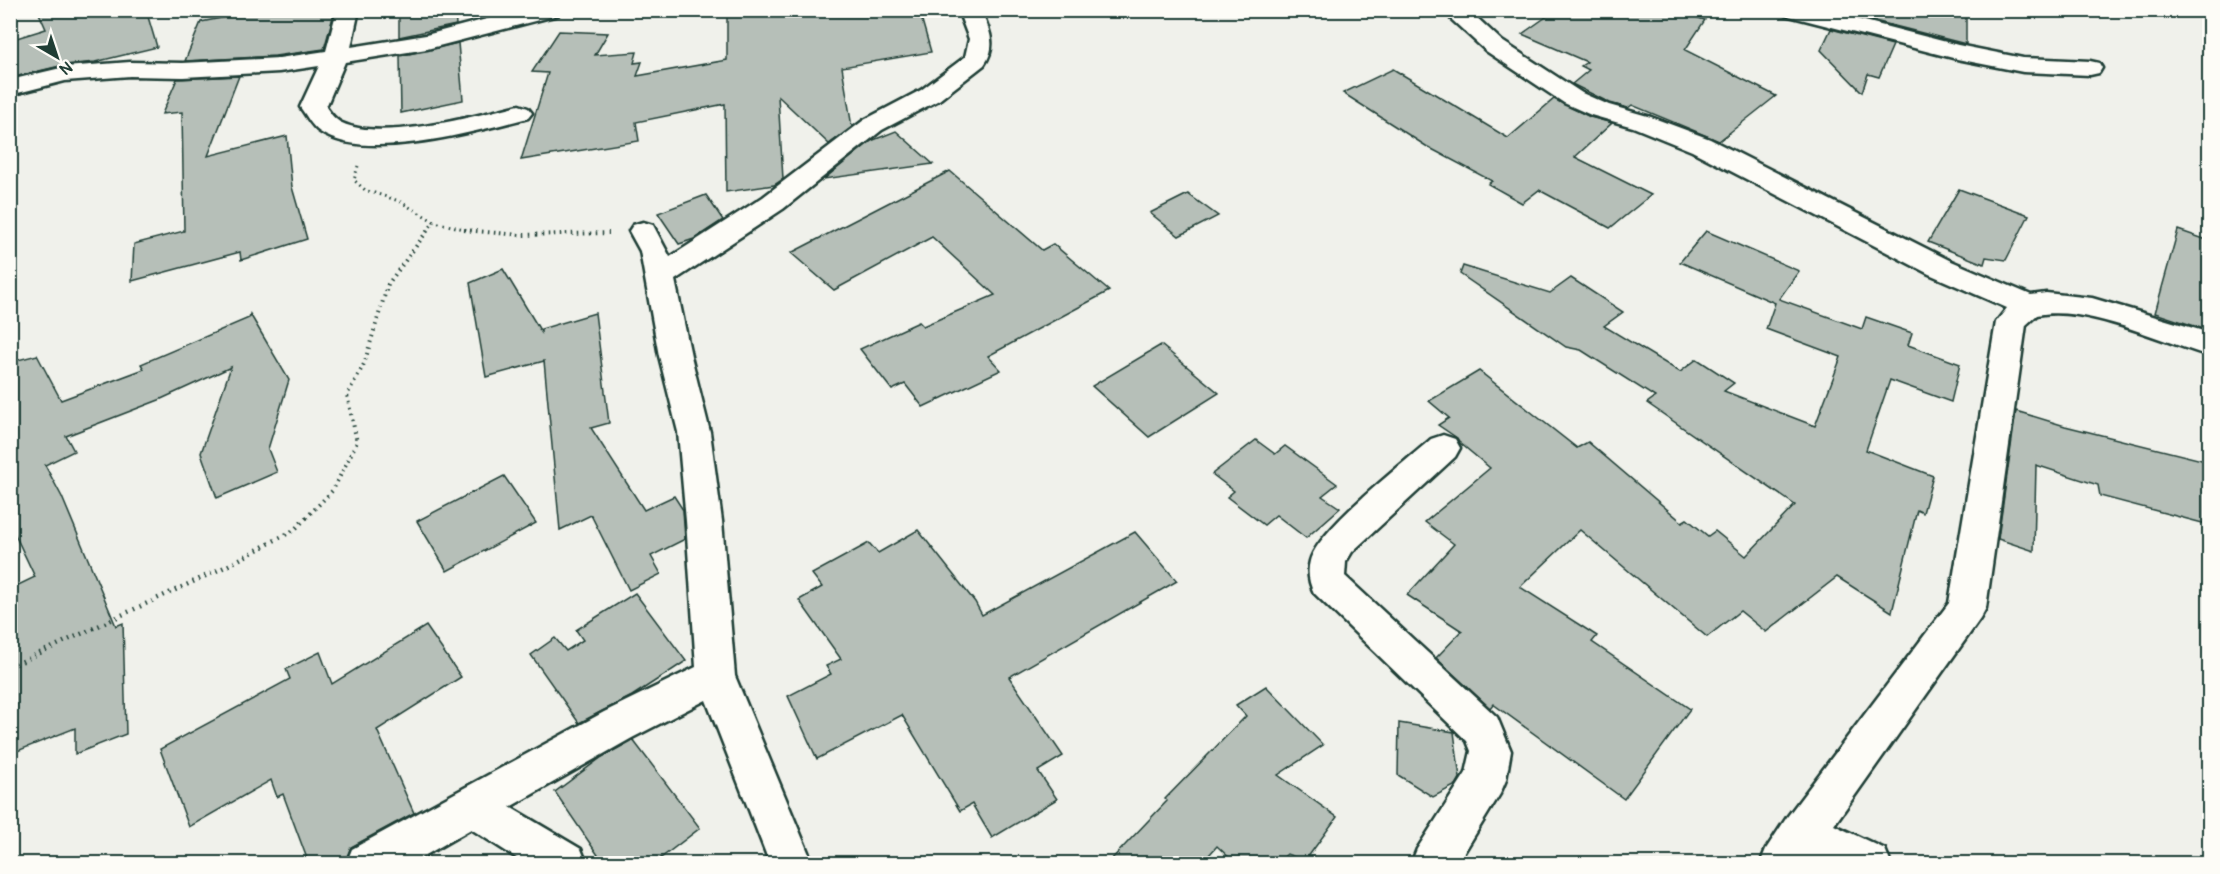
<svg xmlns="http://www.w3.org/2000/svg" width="2220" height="874" viewBox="0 0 2220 874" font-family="Pangolin,sans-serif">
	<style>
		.building { fill: #b6bfb8; stroke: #1f3d34; stroke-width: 1.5 }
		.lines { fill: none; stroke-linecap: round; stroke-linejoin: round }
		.street-casing { stroke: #1f3d34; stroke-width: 5 }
		.path-far2 { stroke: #1f3d34; stroke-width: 3; stroke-dasharray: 1.5 4; stroke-linecap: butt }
		.path-far1 { stroke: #1f3d34; stroke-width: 4; stroke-dasharray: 1.5 4.5; stroke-linecap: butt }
		.path { stroke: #1f3d34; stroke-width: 4.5; stroke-dasharray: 1.5 5; stroke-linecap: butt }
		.street { fill: #fdfcf7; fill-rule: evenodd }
	</style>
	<rect width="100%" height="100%" fill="#f0f1eb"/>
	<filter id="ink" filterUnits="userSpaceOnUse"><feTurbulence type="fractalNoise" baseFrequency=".0167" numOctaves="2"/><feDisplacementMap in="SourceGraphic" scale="12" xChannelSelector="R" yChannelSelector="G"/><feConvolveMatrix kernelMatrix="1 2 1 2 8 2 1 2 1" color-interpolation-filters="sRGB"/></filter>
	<g filter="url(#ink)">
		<!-- building -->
		<g class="building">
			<polygon points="146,10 157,47 95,62 64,65 10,78 10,40 46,29 38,11"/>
			<polygon points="262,10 335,10 324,49 275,56 185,61 201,22"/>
			<polygon points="399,10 455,10 456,25 399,37"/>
			<polygon points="727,10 919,10 931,52 842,67 852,127 829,144 778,96 783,179 774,185 726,192 725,104 636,122 639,141 521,160 548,73 532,72 559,31 608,33 595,55 637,52 634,63 642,62 637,76 727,60"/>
			<polygon points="1556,10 1673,10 1705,20 1685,50 1776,96 1719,141 1632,105 1628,108 1610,103 1572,84 1589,70 1581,66 1587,62 1522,34"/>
			<polygon points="1840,10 1966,10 1966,44 1839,12"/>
			<polygon points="1831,29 1893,45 1879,77 1868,74 1862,92 1821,50"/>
			<polygon points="458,43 463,100 401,113 400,56"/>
			<polygon points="1393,69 1508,138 1554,99 1590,117 1612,123 1575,157 1651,195 1610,228 1539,190 1522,203 1488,184 1492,181 1426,146 1343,93"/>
			<polygon points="239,76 208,156 287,136 292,187 307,239 241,260 240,252 132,281 134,244 184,231 182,112 162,114 177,79"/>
			<polygon points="896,131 933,164 824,179 871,141"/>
			<polygon points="950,171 1042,250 1053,244 1109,291 988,356 1001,370 923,407 905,384 892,390 860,349 919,322 923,326 995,295 932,237 834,290 791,253"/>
			<polygon points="1959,189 2029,215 2006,260 1986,257 1984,264 1928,242"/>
			<polygon points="1188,194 1218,216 1179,236 1150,213"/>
			<polygon points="706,195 723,220 694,239 679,244 658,213"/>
			<polygon points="2178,230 2210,241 2210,331 2155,313"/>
			<polygon points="1706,231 1799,271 1779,299 1862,329 1866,317 1912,333 1908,345 1960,364 1951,402 1890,380 1866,450 1933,476 1923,513 1917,510 1892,612 1837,577 1766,632 1740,611 1707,637 1580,530 1520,587 1597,636 1592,642 1690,709 1624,799 1493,704 1490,708 1436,658 1462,631 1407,595 1454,544 1425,522 1490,468 1460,443 1457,438 1438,425 1449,418 1429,401 1479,371 1577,448 1588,442 1682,522 1687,519 1708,536 1715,531 1746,556 1795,505 1647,403 1655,397 1581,350 1566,347 1460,274 1463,266 1550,293 1571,278 1623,312 1604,326 1680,372 1697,359 1734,383 1724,391 1815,426 1841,357 1766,329 1775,303 1680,262"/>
			<polygon points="503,269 541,332 541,329 595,313 609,423 591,428 644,510 674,496 683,510 685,539 651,556 661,574 629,590 591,515 560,530 544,361 486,377 470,283"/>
			<polygon points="250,314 289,380 268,449 277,472 217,498 201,453 231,367 159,400 66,436 74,451 45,465 62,497 116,626 123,623 126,734 75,754 75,728 10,754 10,589 35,577 10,524 10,362 37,355 61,400 144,369 141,364 249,318"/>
			<polygon points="1161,345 1219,393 1149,437 1092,386"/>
			<polygon points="2016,411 2065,426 2210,462 2210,525 2100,496 2098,485 2036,465 2034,551 1998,539"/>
			<polygon points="1256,440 1275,454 1285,446 1337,484 1322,496 1340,508 1306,538 1276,515 1264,525 1227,497 1234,491 1212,474"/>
			<polygon points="504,476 536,523 447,571 417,521"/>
			<polygon points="918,530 975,602 982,615 1135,532 1177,581 1009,677 1063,756 1038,771 1057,799 992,838 972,804 960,811 902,715 817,759 788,696 831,674 826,666 841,659 799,600 822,587 812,574 869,543 878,553"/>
			<polygon points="635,593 686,661 632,696 579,723 531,655 555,638 566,651 583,640 576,630"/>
			<polygon points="426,626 461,677 377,730 414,813 351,847 344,864 309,864 283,794 277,797 271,780 189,827 160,749 290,679 286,669 320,652 332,684"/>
			<polygon points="1266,686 1323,745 1278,775 1337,817 1305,861 1287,854 1276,864 1236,864 1217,846 1201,864 1107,864 1167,801 1165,799 1246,716 1236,705"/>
			<polygon points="1399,723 1454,732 1460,778 1456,785 1433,797 1398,775"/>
			<polygon points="633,740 700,828 653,864 604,864 555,792 602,757"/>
		</g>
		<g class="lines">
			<defs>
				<g id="street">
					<path d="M 337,10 L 359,10 L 351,47 L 426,35 L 521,10 L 561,10 L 558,15 L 427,49 L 345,62 L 326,107 C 330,113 335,120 342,123 C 382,142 476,116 519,105 L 528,108 L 532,113 L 528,118 C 477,131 366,163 320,132 C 312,127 306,115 300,107 L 319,66 L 279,72 L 183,77 L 130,76 L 65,81 L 10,95 L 10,80 L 65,67 L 130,62 L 183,63 L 279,58 L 326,51 Z"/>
					<path d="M 958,10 L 981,10 C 989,29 998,46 984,65 L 939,100 L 882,130 L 783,209 L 675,280 L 691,356 L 710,432 L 722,521 L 735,676 L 813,864 L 770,864 L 706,700 L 632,738 L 510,807 L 581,849 L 587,864 L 526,864 L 471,829 L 410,864 L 346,864 L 352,849 L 604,712 L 696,667 L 686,521 L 678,432 L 659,356 L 640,251 L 629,231 L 633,225 L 643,222 L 653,225 L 670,257 L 763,197 L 864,120 L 921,90 L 965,57 L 969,39 Z"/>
					<path d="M 1450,10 L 1475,10 L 1473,14 L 1502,41 L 1582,93 L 1609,105 L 1651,117 L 1710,139 L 1949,260 L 2031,295 L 2046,293 L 2092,298 L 2210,333 L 2210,356 C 2161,342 2087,305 2037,315 L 2026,325 L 1986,608 L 1980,619 L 1834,825 L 1885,849 L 1891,864 L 1822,864 L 1811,858 L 1807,864 L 1760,864 L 1766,849 L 1787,817 L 1949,603 L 1996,322 L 2007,308 L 1929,274 L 1692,151 L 1633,127 L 1591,115 L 1564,103 L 1486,51 L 1451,19 L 1448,14 Z"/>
					<polygon points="1782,10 1822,10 1958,45 2023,58 2090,61 2099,63 2102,68 2099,73 2090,75 2023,72 1957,59 1785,15"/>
					<path d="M 1443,435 L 1455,439 L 1460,448 L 1455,457 L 1352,552 L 1346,562 L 1345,576 L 1497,717 L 1511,751 L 1506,780 L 1500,794 L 1457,864 L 1411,864 L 1417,849 L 1466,773 L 1471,751 L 1467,741 L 1314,593 C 1309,583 1307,572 1310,561 C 1318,529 1403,464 1431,439 Z"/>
				</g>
			</defs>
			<!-- street casing -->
			<use href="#street" class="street-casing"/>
			<!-- path-far2 -->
			<g class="path-far2">
				<polyline points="358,166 354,180 365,190 399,201 435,222 472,231"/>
				<polyline points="427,231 434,222"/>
			</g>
			<!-- path-far1 -->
			<g class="path-far1">
				<polyline points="464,230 520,235 609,233"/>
				<polyline points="306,518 333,490 357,442 347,395 364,364 388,284 428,230"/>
			</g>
			<!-- path -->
			<polyline class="path" points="10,667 227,566 294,530 307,517"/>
			<!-- street -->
			<use href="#street" class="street"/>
		</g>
	</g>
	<!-- margin -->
	<rect width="2220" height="874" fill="none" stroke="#fdfcf7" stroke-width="36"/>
	<rect x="18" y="18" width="2184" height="838" fill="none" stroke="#1f3d34" stroke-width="2" filter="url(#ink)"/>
	<!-- north arrow -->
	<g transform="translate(57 57) rotate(141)" stroke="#fdfcf7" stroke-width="4.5" paint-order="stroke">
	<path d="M0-4.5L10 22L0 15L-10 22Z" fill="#1f3d34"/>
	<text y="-9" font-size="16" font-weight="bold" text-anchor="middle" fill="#1f3d34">N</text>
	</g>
</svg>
